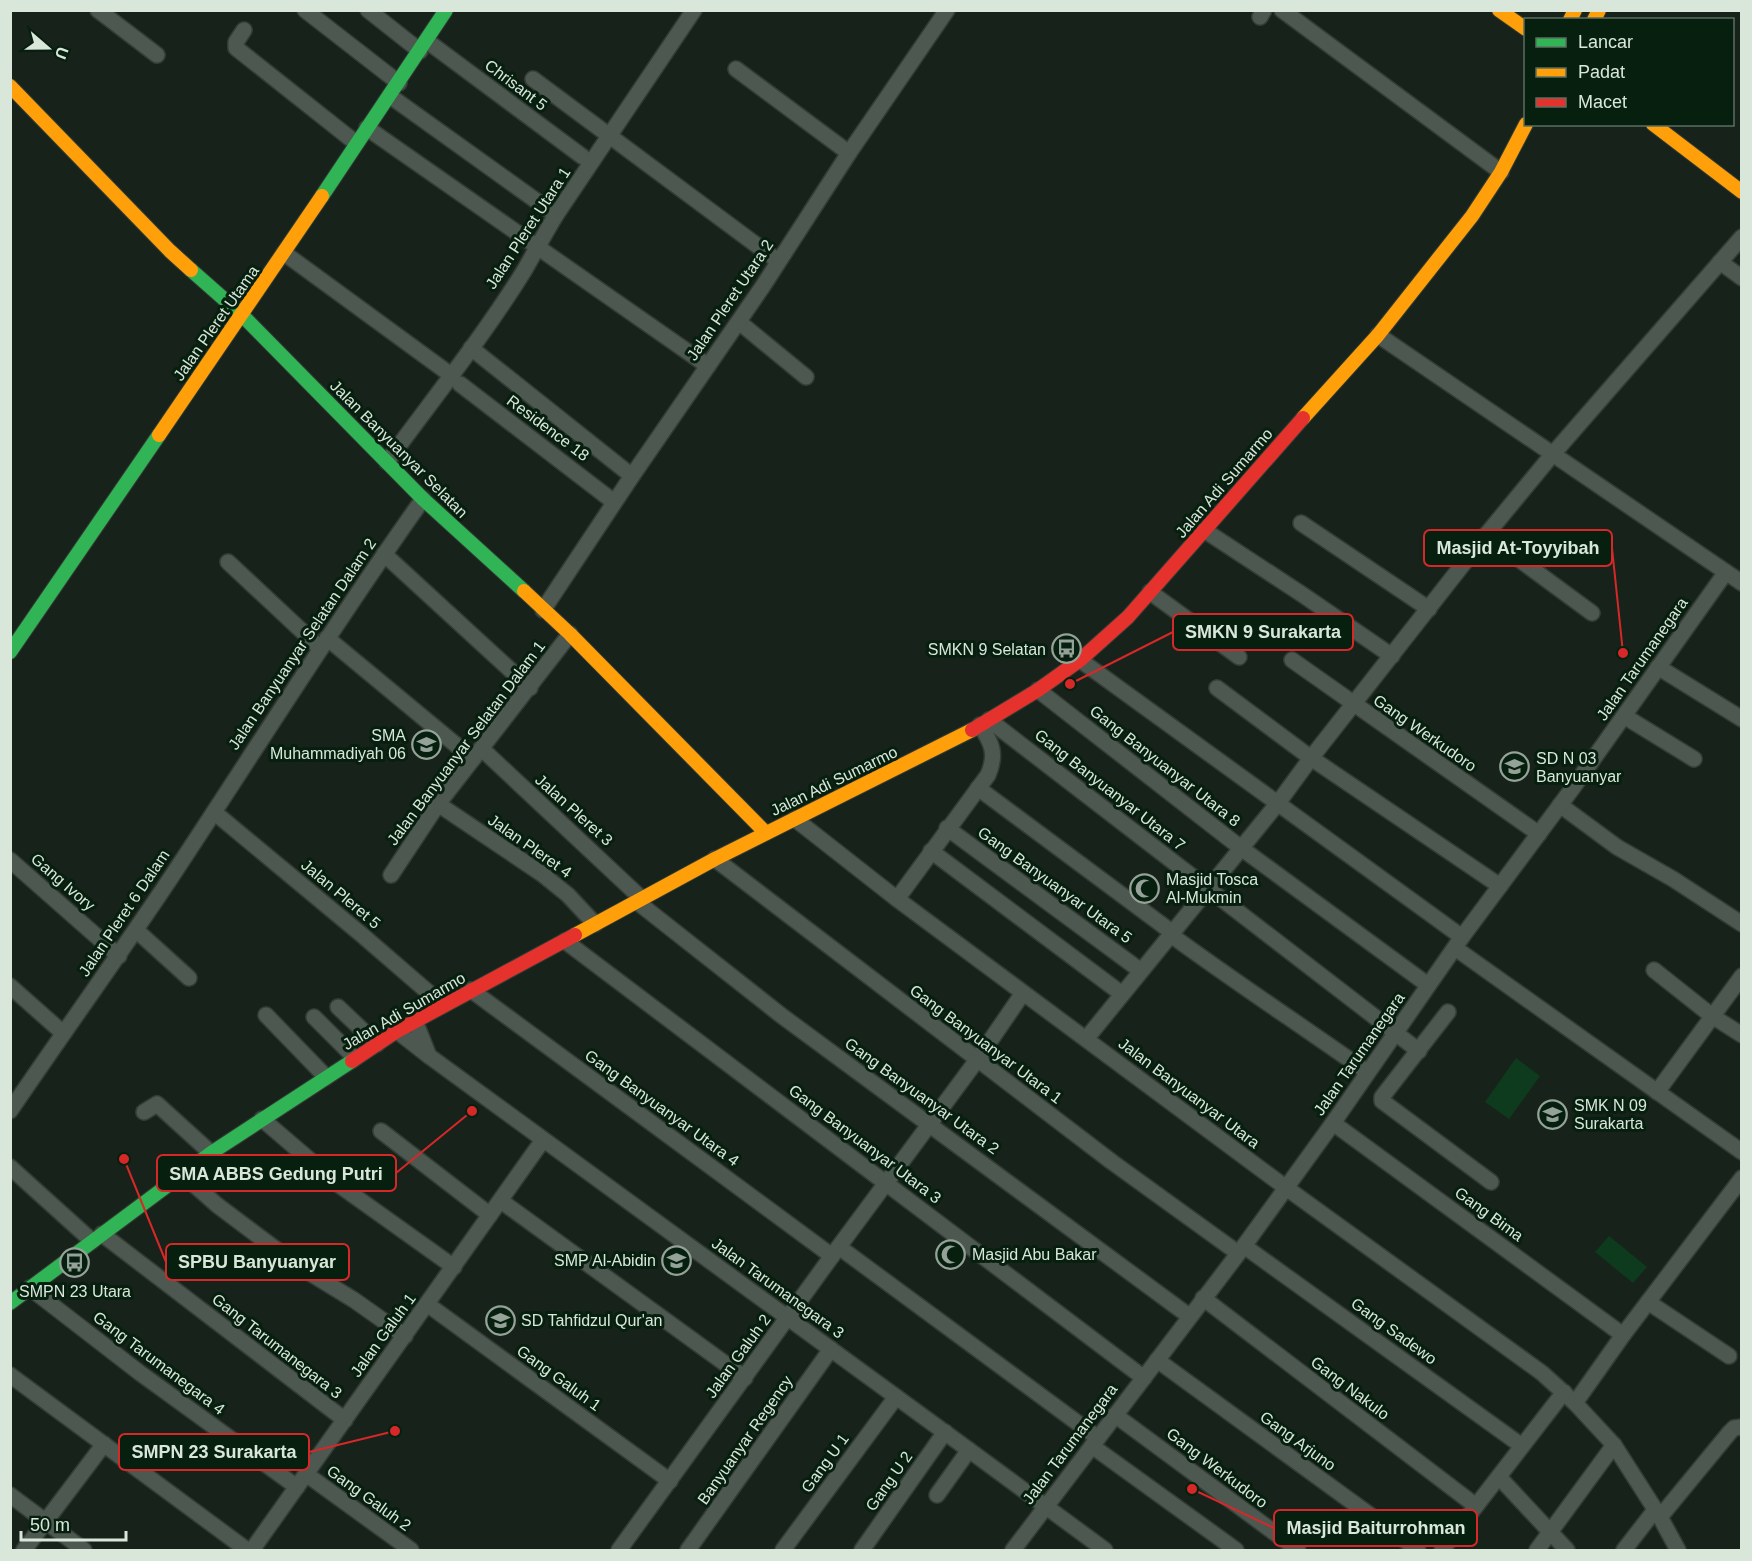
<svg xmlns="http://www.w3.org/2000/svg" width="1752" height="1561" viewBox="0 0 1752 1561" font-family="Helvetica,sans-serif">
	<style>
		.green { fill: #0e3a1d }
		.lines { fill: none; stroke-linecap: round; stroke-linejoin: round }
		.street-casing { stroke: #333c35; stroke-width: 18 }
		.fast-casing { stroke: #333c35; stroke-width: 16 }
		.slow-casing { stroke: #333c35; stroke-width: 16 }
		.jam-casing { stroke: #333c35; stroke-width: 16 }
		.street { stroke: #4d5850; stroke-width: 15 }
		.fast { stroke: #30b455; stroke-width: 14 }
		.slow { stroke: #ff9f0a; stroke-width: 14 }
		.jam { stroke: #e5322d; stroke-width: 14 }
		.labels { text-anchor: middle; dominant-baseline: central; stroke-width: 6; stroke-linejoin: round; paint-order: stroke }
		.street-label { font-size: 16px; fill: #d9e7db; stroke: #071f0e }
		.poi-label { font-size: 16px; fill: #d9e7db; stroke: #071f0e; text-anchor: start }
		.leader { fill: none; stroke: #d62828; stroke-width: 2 }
		.callout-dot { fill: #d62828; stroke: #071f0e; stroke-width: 2 }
		.callout { fill: #071f0e; stroke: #d62828; stroke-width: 2 }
		.callout-label { font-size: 18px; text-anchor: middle; font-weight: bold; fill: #d9e7db }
	</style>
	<rect width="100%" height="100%" fill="#17231a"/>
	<!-- green -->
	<g class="green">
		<polygon points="1516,1058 1540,1076 1509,1119 1485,1102"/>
		<polygon points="1609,1236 1647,1267 1633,1283 1595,1252"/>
	</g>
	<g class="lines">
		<defs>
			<g id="street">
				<polyline points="98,10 157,55"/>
				<polyline points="305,10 399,83"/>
				<polyline points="368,10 420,51"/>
				<polyline points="1282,10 1501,172"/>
				<polyline points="1260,17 1264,10"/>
				<polyline points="244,30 236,42 236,48 356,143"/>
				<polyline points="427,41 583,157"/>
				<polyline points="736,69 849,153"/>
				<polyline points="533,79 778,261"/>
				<polyline points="390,96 556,215"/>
				<polyline points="367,128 708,366"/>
				<polyline points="284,253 451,375"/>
				<polyline points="1720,262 1742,278"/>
				<polyline points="739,322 806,377"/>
				<polyline points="1378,335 1742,583"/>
				<polyline points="471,348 632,476"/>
				<polyline points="460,384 614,502"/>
				<path d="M 387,462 C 433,399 483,337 524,271 C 535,252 545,233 556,215 L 694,10"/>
				<polyline points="1301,523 1429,609"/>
				<polyline points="1204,530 1303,595 1392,656"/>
				<polyline points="1486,535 1592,613"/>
				<polyline points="384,554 530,688"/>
				<polyline points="228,562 320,648"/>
				<polyline points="1150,592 1239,657"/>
				<polyline points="543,610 632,476 763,286 849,153 947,10"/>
				<polyline points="327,638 473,759"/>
				<polyline points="1080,660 1462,937"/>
				<polyline points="1292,660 1539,834"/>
				<polyline points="1658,667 1742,719"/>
				<polyline points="1217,688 1311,758 1500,886"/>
				<polyline points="1038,690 1241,848 1428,985"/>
				<polyline points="1624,716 1694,759"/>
				<polyline points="989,720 1419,1051"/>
				<polyline points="482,749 641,898"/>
				<polyline points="978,788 1173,933"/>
				<polyline points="438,804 542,874 568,895 595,924"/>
				<polyline points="1560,805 1617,847 1673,879 1742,924"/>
				<polyline points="214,812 362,935 443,1005"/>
				<polyline points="795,819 897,899 1285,1187 1542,1373 1575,1403 1614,1445 1660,1517 1678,1550"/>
				<polyline points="947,828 1141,971"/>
				<polyline points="931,851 1122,994"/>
				<polyline points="715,859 1112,1162 1238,1253"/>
				<polyline points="10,860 119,956"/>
				<polyline points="391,875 438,804 570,634"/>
				<path d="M 897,899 L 988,775 C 997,754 992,743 980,725"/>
				<polyline points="636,901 782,1016 1189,1316"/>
				<polyline points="136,930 189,978"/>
				<path d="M 1171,935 C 1235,982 1302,1026 1367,1072"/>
				<polyline points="565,941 1144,1378"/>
				<polyline points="1455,948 1742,1152"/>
				<polyline points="1654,970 1712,1016 1742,1035"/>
				<polyline points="10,986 63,1033"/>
				<polyline points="471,990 832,1256"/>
				<polyline points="338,1007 377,1044"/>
				<polyline points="1448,1012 1382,1097 1382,1101 1491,1182"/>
				<polyline points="266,1015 326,1077"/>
				<polyline points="314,1017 355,1058"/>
				<polyline points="415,1021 429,1056 969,1450 1105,1550"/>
				<polyline points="397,1031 429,1056"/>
				<polyline points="1086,1039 1278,803 1311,758 1486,535 1552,455 1742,237"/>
				<polyline points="1657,1092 1742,976"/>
				<path d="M 10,1111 C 63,1033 118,957 170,879 C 254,752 335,623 423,499"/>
				<polyline points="144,1112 157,1104 211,1153"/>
				<polyline points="262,1119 339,1185 454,1267"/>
				<polyline points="1333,1123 1623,1335"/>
				<polyline points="381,1131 490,1215"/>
				<polyline points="10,1167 92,1241"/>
				<polyline points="182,1174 217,1205 297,1265 354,1300 405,1336"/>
				<polyline points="501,1201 745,1378"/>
				<polyline points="102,1234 345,1420"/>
				<polyline points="1244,1246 1522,1446"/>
				<polyline points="839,1247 1098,1438"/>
				<polyline points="30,1288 140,1373 297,1487"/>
				<polyline points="1203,1298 1476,1506"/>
				<polyline points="1648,1302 1729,1356"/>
				<polyline points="427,1304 670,1481"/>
				<polyline points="1157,1360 1418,1550"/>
				<polyline points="10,1375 247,1550"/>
				<polyline points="1575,1403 1623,1335 1742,1178"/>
				<polyline points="1115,1415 1298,1550"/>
				<polyline points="1092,1446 1236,1550"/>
				<polyline points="306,1474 411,1550"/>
				<polyline points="1499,1477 1567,1550"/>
				<polyline points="10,1495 84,1550"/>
				<polyline points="937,1495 969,1450"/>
				<polyline points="1660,1517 1730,1432 1734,1428 1742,1427"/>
				<polyline points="24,1550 104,1444"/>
				<polyline points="252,1550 543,1140"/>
				<polyline points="619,1550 832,1256 977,1060 1023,993"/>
				<polyline points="688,1550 831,1349"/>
				<polyline points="783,1550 896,1397"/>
				<polyline points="862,1550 945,1432"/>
				<polyline points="1013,1550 1244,1246 1333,1123 1462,937 1572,789 1726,572"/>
				<polyline points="1442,1550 1564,1392"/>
				<polyline points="1537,1550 1614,1445"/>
				<polyline points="1624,1550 1655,1510"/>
			</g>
			<g id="fast">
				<polyline points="322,196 446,10"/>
				<polyline points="191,270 242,315 423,499 524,591"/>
				<polyline points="10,652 159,435"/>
				<polyline points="10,1303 211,1153 352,1061"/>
			</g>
			<g id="slow">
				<polyline points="1499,10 1526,29"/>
				<polyline points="1570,20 1575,10"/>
				<polyline points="1594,20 1599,10"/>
				<polyline points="10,86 170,251 191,270"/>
				<polyline points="1653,124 1742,192"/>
				<polyline points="1303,418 1378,335 1472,216 1501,172 1526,124"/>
				<polyline points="159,435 322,196"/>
				<polyline points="524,591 570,634 766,833"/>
				<polyline points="575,935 715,859 972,730"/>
			</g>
			<g id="jam">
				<polyline points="972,730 1038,690 1080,660 1128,617 1303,418"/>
				<polyline points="352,1061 397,1031 575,935"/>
			</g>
		</defs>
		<!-- street casing -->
		<use href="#street" class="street-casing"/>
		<!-- fast casing -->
		<use href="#fast" class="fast-casing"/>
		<!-- slow casing -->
		<use href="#slow" class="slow-casing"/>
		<!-- jam casing -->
		<use href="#jam" class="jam-casing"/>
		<!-- street -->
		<use href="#street" class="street"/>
		<!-- fast -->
		<use href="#fast" class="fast"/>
		<!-- slow -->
		<use href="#slow" class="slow"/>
		<!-- jam -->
		<use href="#jam" class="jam"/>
	</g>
	<!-- icons -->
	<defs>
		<symbol id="bus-ring" viewBox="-11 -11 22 22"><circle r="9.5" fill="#071f0e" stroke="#95a297" stroke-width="1.5"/><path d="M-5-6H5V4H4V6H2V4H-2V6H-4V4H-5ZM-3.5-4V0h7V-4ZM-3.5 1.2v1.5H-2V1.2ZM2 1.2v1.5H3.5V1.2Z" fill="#95a297"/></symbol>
		<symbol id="school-ring" viewBox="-11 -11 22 22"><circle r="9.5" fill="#071f0e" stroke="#95a297" stroke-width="1.5"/><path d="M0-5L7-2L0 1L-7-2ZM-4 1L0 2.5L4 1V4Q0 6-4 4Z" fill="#95a297"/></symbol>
		<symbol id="mosque-ring" viewBox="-11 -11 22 22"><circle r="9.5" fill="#071f0e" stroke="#95a297" stroke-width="1.5"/><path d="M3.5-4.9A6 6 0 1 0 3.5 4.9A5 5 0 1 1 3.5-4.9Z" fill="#95a297"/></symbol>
	</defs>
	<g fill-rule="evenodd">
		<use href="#bus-ring" x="1050" y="632" width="33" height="33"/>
		<use href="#school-ring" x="410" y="728" width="33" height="33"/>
		<use href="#school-ring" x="1498" y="750" width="33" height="33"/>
		<use href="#mosque-ring" x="1128" y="872" width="33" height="33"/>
		<use href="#school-ring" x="1536" y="1098" width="33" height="33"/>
		<use href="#mosque-ring" x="934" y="1238" width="33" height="33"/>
		<use href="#school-ring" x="660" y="1244" width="33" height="33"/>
		<use href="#bus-ring" x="58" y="1246" width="33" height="33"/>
		<use href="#school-ring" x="484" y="1304" width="33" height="33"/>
	</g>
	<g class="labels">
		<!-- street labels -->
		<g class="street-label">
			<text transform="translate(516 85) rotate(37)">Chrisant 5</text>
			<text transform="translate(528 228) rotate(-57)">Jalan Pleret Utara 1</text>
			<text transform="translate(730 300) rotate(-56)">Jalan Pleret Utara 2</text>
			<text transform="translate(216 323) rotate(-55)">Jalan Pleret Utama</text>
			<text transform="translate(548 428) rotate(37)">Residence 18</text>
			<text transform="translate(399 449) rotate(45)">Jalan Banyuanyar Selatan</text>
			<text transform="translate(1224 483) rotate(-49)">Jalan Adi Sumarmo</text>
			<text transform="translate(302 644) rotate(-56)">Jalan Banyuanyar Selatan Dalam 2</text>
			<text transform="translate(1642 659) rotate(-55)">Jalan Tarumanegara</text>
			<text transform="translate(1425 733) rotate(35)">Gang Werkudoro</text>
			<text transform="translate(466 743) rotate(-53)">Jalan Banyuanyar Selatan Dalam 1</text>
			<text transform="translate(1165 766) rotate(38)">Gang Banyuanyar Utara 8</text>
			<text transform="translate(834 781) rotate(-26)">Jalan Adi Sumarmo</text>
			<text transform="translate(1110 790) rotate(38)">Gang Banyuanyar Utara 7</text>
			<text transform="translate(574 810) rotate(42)">Jalan Pleret 3</text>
			<text transform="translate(530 846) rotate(35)">Jalan Pleret 4</text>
			<text transform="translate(63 882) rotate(41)">Gang Ivory</text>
			<text transform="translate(1055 885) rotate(36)">Gang Banyuanyar Utara 5</text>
			<text transform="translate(341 894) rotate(40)">Jalan Pleret 5</text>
			<text transform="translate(124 913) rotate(-56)">Jalan Pleret 6 Dalam</text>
			<text transform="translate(404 1011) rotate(-30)">Jalan Adi Sumarmo</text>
			<text transform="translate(986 1044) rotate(37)">Gang Banyuanyar Utara 1</text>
			<text transform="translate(1359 1054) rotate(-55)">Jalan Tarumanegara</text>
			<text transform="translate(1189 1093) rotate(37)">Jalan Banyuanyar Utara</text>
			<text transform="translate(922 1096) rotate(36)">Gang Banyuanyar Utara 2</text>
			<text transform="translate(662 1108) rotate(36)">Gang Banyuanyar Utara 4</text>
			<text transform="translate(865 1144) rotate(37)">Gang Banyuanyar Utara 3</text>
			<text transform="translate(1489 1214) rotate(36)">Gang Bima</text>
			<text transform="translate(778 1288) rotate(36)">Jalan Tarumanegara 3</text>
			<text transform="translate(1394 1331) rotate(36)">Gang Sadewo</text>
			<text transform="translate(383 1335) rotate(-54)">Jalan Galuh 1</text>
			<text transform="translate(277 1346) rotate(38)">Gang Tarumanegara 3</text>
			<text transform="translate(738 1356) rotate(-54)">Jalan Galuh 2</text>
			<text transform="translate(159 1363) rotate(37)">Gang Tarumanegara 4</text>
			<text transform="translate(559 1378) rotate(36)">Gang Galuh 1</text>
			<text transform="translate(1350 1388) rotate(37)">Gang Nakulo</text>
			<text transform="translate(745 1440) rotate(-55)">Banyuanyar Regency</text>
			<text transform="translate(1298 1441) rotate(36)">Gang Arjuno</text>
			<text transform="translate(1070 1444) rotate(-53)">Jalan Tarumanegara</text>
			<text transform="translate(825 1463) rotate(-54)">Gang U 1</text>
			<text transform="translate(1217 1468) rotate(37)">Gang Werkudoro</text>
			<text transform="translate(889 1481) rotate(-55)">Gang U 2</text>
			<text transform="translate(369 1498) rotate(36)">Gang Galuh 2</text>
		</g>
		<!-- poi labels -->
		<g class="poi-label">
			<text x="1046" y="649" text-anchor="end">SMKN 9 Selatan</text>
			<text x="406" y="735" text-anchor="end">SMA<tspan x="406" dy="18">Muhammadiyah 06</tspan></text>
			<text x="1536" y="758">SD N 03<tspan x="1536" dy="18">Banyuanyar</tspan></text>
			<text x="1166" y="879">Masjid Tosca<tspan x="1166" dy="18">Al-Mukmin</tspan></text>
			<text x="1574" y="1105">SMK N 09<tspan x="1574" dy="18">Surakarta</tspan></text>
			<text x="972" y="1254">Masjid Abu Bakar</text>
			<text x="656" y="1260" text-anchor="end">SMP Al-Abidin</text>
			<text x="75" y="1291" text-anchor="middle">SMPN 23 Utara</text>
			<text x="521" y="1320">SD Tahfidzul Qur'an</text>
		</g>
	</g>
	<!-- callouts -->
	<path class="leader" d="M1623 653L1612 548M1070 684L1173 632M472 1111L396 1173M124 1159L166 1262M395 1431L309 1452M1192 1489L1274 1528"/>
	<g class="callout-dot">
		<circle cx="1623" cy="653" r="6"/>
		<circle cx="1070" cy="684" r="6"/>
		<circle cx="472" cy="1111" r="6"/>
		<circle cx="124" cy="1159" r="6"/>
		<circle cx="395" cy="1431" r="6"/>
		<circle cx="1192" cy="1489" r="6"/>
	</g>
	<g class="callout">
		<rect x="1424" y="530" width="188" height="36" rx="6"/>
		<rect x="1173" y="614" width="180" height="36" rx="6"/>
		<rect x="157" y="1155" width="239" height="36" rx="6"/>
		<rect x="166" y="1244" width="183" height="36" rx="6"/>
		<rect x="119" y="1434" width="190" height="36" rx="6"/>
		<rect x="1274" y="1510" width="203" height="36" rx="6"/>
	</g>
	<g class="callout-label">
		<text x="1518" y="554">Masjid At-Toyyibah</text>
		<text x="1263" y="638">SMKN 9 Surakarta</text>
		<text x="276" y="1180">SMA ABBS Gedung Putri</text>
		<text x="257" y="1268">SPBU Banyuanyar</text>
		<text x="214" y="1458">SMPN 23 Surakarta</text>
		<text x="1376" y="1534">Masjid Baiturrohman</text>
	</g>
	<!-- border -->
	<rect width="1752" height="1561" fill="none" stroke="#d9e7db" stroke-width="24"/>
	<!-- legend -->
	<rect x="1524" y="18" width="210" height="108" fill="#071f0e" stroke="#5b6f60" stroke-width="1.5"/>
	<rect x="1536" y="38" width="30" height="9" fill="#30b455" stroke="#5b6f60" stroke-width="1.5"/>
	<text x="1578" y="48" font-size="18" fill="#d9e7db">Lancar</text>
	<rect x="1536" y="68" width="30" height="9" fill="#ff9f0a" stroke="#5b6f60" stroke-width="1.5"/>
	<text x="1578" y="78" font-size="18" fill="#d9e7db">Padat</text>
	<rect x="1536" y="98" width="30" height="9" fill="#e5322d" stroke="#5b6f60" stroke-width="1.5"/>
	<text x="1578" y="108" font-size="18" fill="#d9e7db">Macet</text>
	<!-- north arrow -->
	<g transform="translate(48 48) rotate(110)" stroke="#071f0e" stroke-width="4.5" paint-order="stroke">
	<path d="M0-4.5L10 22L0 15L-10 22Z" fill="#d9e7db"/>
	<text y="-9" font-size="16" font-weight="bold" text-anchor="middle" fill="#d9e7db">U</text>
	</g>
	<!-- scale -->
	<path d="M21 1531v9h105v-9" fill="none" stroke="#d9e7db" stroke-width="3"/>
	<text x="30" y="1531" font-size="18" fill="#d9e7db" stroke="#071f0e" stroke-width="4.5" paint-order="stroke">50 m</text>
</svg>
